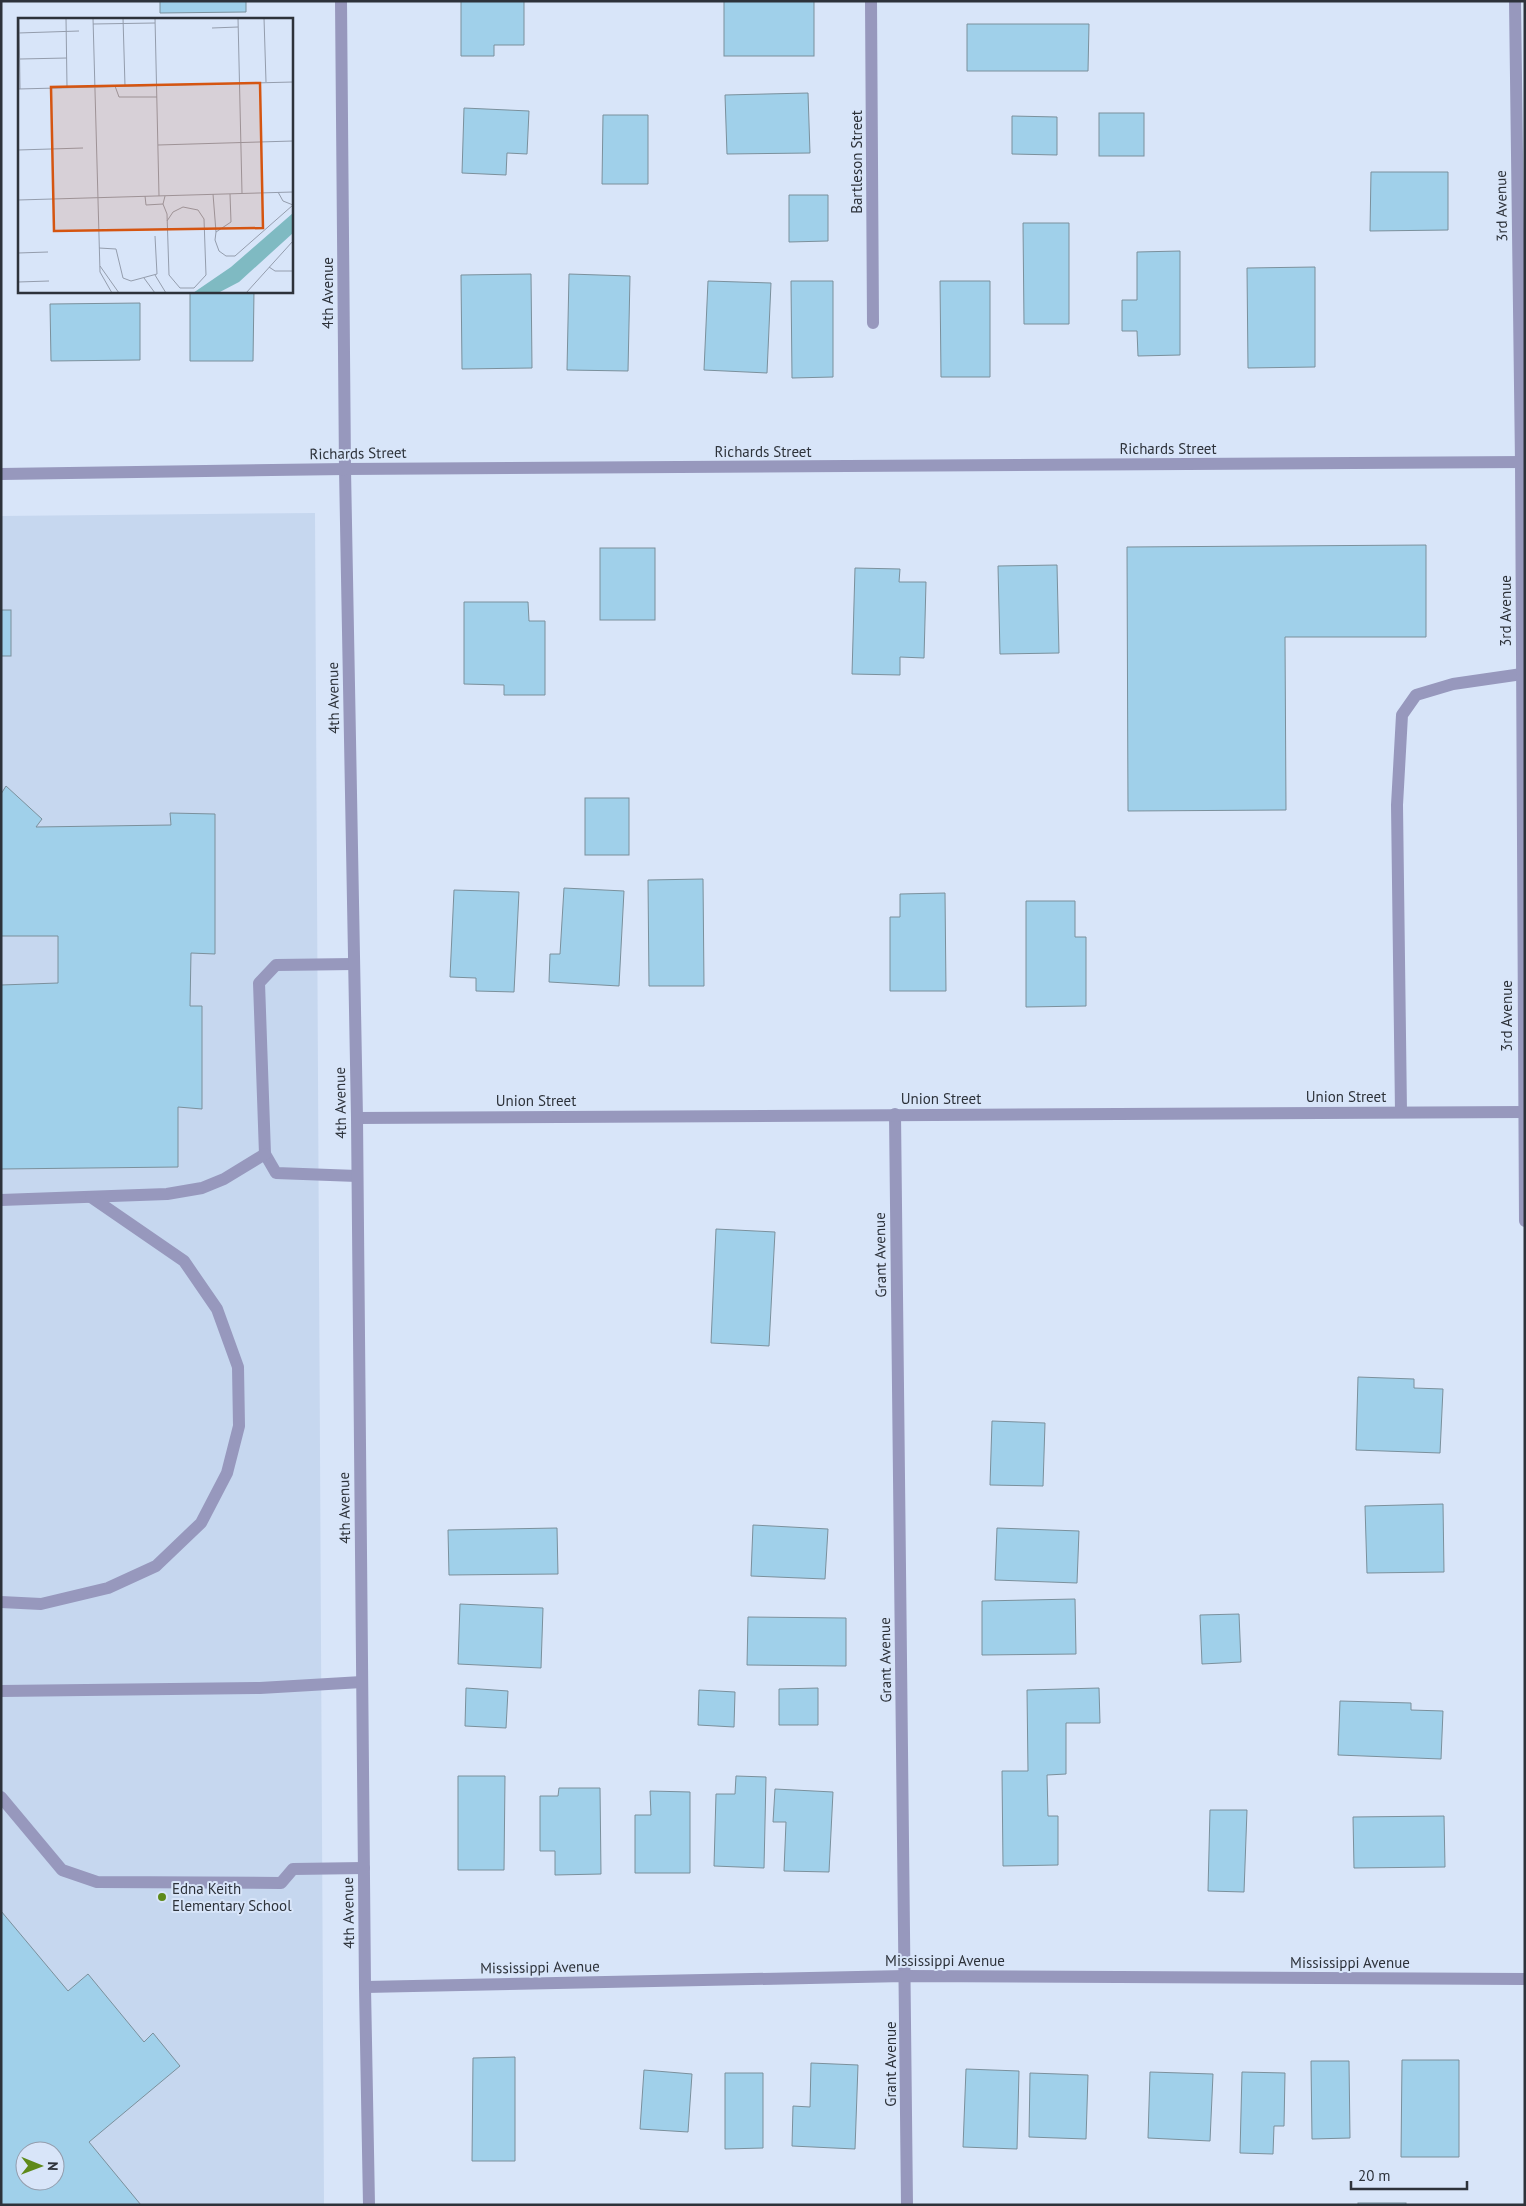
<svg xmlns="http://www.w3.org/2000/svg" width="1526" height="2206" viewBox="0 0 1526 2206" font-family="'PT Sans',sans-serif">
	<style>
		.built { fill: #c6d7ef; fill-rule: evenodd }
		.building { fill: #a0d0ea; stroke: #7b909c; fill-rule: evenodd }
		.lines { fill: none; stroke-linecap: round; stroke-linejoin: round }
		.service { stroke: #9798bd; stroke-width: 12 }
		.minor { stroke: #9798bd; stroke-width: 12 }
		.tertiary { stroke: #9798bd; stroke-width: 12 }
		.poi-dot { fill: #5e8a1a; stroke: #d8e5f9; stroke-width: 2 }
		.labels { text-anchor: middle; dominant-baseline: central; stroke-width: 4; stroke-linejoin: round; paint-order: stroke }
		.street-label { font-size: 15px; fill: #2d323a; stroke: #d8e5f9 }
		.poi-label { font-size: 15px; fill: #2d323a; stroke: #d8e5f9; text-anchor: start }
		.inset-road { fill: none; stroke: #949dad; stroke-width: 1 }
		.view { fill: #d55511; fill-opacity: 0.15; stroke: #d55511; stroke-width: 2.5 }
		.inset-edge { fill: none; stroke: #2d323a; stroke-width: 2.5 }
	</style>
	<rect width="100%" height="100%" fill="#d8e5f9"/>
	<!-- built -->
	<path class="built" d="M 315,513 L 324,2205 L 1,2205 L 1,516 ZM 25,2151 L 55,2151 L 55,2181 L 25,2181 Z"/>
	<!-- building -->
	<g class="building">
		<polygon points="160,1 246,1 246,12 160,13"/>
		<polygon points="461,1 524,1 524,45 494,45 494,56 461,56"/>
		<rect x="724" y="1" width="90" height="55"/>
		<polygon points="967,24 1089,24 1088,71 967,71"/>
		<polygon points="808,93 810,153 727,154 725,95"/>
		<polygon points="464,108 529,111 527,154 507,153 506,175 462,173"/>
		<rect x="1099" y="113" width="45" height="43"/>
		<polygon points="603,115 648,115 648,184 602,184"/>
		<polygon points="1012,116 1057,117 1057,155 1012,154"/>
		<polygon points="1371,172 1448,172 1448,230 1370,231"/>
		<polygon points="789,195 828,195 828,241 789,242"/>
		<polygon points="1023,223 1069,223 1069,324 1024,324"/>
		<polygon points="1180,251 1180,355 1138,356 1137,331 1122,331 1122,300 1137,300 1137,252"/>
		<polygon points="1315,267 1315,367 1248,368 1247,268"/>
		<polygon points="531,274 532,368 462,369 461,275"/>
		<polygon points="569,274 630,276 628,371 567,370"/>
		<polygon points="708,281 771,283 767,373 704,370"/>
		<polygon points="791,281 833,281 833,377 792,378"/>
		<polygon points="940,281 990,281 990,377 941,377"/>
		<polygon points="190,291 254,291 253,361 190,361"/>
		<polygon points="140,303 140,360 51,361 50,304"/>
		<polygon points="1426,545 1426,637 1285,637 1286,810 1128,811 1127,547"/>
		<rect x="600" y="548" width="55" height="72"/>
		<polygon points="1057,565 1059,653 1000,654 998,566"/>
		<polygon points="855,568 900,569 899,582 926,582 924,658 900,657 900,675 852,674"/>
		<polygon points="464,602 528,602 529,621 545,621 545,695 504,695 504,685 464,684"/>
		<rect x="1" y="610" width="10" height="46"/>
		<polygon points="6,786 42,819 36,827 171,825 170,813 215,814 215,954 191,953 190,1006 202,1006 202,1109 178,1107 178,1167 1,1169 1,985 58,983 58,936 1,936 1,794"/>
		<rect x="585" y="798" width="44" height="57"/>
		<polygon points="703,879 704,986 649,986 648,880"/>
		<polygon points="564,888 624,891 619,986 549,982 550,954 560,954"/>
		<polygon points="454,890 519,892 514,992 476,991 476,978 450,977"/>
		<polygon points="945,893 946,991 890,991 890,917 900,917 900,894"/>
		<polygon points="1026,901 1075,901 1075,937 1086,937 1086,1006 1026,1007"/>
		<polygon points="716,1229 775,1232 769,1346 711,1343"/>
		<polygon points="1358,1377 1414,1379 1414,1388 1443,1389 1440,1453 1356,1450"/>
		<polygon points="992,1421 1045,1423 1043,1486 990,1485"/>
		<polygon points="1443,1504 1444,1572 1367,1573 1365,1506"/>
		<polygon points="753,1525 828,1529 825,1579 751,1576"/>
		<polygon points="557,1528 558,1574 449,1575 448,1530"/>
		<polygon points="997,1528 1079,1531 1077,1583 995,1580"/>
		<polygon points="1075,1599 1076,1654 982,1655 982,1601"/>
		<polygon points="460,1604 543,1608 541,1668 458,1664"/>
		<polygon points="1239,1614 1241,1662 1202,1664 1200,1615"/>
		<polygon points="748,1617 846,1618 846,1666 747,1665"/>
		<polygon points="466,1688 508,1691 506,1728 465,1726"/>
		<polygon points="818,1688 818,1725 779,1725 779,1689"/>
		<polygon points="1099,1688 1100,1723 1066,1723 1066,1774 1047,1775 1048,1816 1058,1816 1058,1865 1003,1866 1002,1771 1028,1771 1027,1690"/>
		<polygon points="699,1690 735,1692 734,1727 698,1725"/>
		<polygon points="1340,1701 1411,1703 1411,1710 1443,1711 1441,1759 1338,1755"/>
		<polygon points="458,1776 505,1776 504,1870 458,1870"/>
		<polygon points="736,1776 766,1777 764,1868 714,1866 716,1794 735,1794"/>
		<polygon points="559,1788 600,1788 601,1874 555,1875 555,1851 540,1851 540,1796 558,1796"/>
		<polygon points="775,1789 833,1792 829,1872 784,1871 786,1822 773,1822"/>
		<polygon points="650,1791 690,1792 690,1873 635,1873 635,1815 651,1815"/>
		<polygon points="1210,1810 1247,1810 1244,1892 1208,1891"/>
		<polygon points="1444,1816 1445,1867 1354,1868 1353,1817"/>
		<path d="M 1,1911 L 68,1991 L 88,1974 L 144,2042 L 153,2033 L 180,2066 L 89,2142 L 141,2205 L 1,2205 ZM 25,2151 L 55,2151 L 55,2181 L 25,2181 Z"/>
		<polygon points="515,2057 515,2161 472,2161 473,2058"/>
		<polygon points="1402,2060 1459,2060 1459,2157 1401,2157"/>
		<polygon points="1311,2061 1349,2061 1350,2138 1312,2139"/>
		<polygon points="811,2063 858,2065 855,2149 792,2146 793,2106 810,2107"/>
		<polygon points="966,2069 1019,2071 1017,2149 963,2147"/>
		<polygon points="644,2070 692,2074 688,2132 640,2129"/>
		<polygon points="1150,2072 1213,2074 1210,2141 1148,2138"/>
		<polygon points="1242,2072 1285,2073 1284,2126 1274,2126 1273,2154 1240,2153"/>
		<polygon points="725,2073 763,2073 763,2148 725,2149"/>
		<polygon points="1030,2073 1088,2075 1086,2139 1029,2137"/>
		<rect x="1358" y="2203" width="48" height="2"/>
	</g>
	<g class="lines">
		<!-- service -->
		<g class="service">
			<polyline points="354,964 276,965 259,983 265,1154 276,1173 357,1176"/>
			<polyline points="1401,1112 1397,805 1402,715 1416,695 1453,684 1522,674"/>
			<polyline points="1,1200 167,1194 202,1188 224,1179 265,1154"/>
			<polyline points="1,1602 41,1604 108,1588 156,1566 201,1523 227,1473 239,1426 238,1367 217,1309 184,1261 91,1197"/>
			<polyline points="1,1691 260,1688 362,1682"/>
			<polyline points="1,1797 62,1870 97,1882 281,1883 293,1869 364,1868"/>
		</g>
		<!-- minor -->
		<g class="minor">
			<polyline points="871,1 873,323"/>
			<polyline points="1515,1 1521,462 1525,1221"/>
			<polyline points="895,1114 907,2205"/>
			<polyline points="357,1118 1525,1112"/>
			<polyline points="365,1987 905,1976 1525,1979"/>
		</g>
		<!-- tertiary -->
		<g class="tertiary">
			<polyline points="341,1 345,469 357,1118 365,1987 369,2205"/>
			<polyline points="1,474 345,469 1525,462"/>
		</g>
	</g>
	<!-- markers -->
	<circle class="poi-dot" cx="162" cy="1897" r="5"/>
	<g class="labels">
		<!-- street labels -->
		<g class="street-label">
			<text transform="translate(856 162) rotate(-90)">Bartleson Street</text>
			<text transform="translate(1501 206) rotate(-91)">3rd Avenue</text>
			<text transform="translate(327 293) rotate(-90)">4th Avenue</text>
			<text x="1168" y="448">Richards Street</text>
			<text x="763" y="451">Richards Street</text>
			<text transform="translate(358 453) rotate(-1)">Richards Street</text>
			<text transform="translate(1505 611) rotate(-90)">3rd Avenue</text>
			<text transform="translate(333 698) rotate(-91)">4th Avenue</text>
			<text transform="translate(1506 1016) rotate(-90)">3rd Avenue</text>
			<text x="1346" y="1096">Union Street</text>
			<text x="941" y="1098">Union Street</text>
			<text x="536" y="1100">Union Street</text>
			<text transform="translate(340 1103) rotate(-91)">4th Avenue</text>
			<text transform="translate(880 1255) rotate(-91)">Grant Avenue</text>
			<text transform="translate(344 1508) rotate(-91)">4th Avenue</text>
			<text transform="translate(885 1660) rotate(-91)">Grant Avenue</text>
			<text transform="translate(348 1913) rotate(-91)">4th Avenue</text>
			<text x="945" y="1960">Mississippi Avenue</text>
			<text x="1350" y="1962">Mississippi Avenue</text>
			<text transform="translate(540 1967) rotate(-1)">Mississippi Avenue</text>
			<text transform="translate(890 2064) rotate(-90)">Grant Avenue</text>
		</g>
		<!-- poi labels -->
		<g class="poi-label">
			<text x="172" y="1888">Edna Keith<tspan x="172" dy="17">Elementary School</tspan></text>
		</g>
	</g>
	<!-- overview -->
	<g transform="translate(18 18)">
		<rect width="275" height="275" fill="#d8e5f9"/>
		<path d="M 275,195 L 275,215 L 221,264 L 200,275 L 175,275 L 213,249 Z" fill="#7fbac2"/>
		<path class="inset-road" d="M 1,0 L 2,71M 48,0 L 49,69M 75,0 L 82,254 L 94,275M 105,0 L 107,68M 137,0 L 141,178M 220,0 L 224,175M 246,0 L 248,64M 75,6 L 137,5M 194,10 L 220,9M 0,15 L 61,13M 2,41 L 49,40M 97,68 L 101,79 L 139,79M 0,71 L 275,64M 140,127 L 275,123M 0,132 L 65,130M 260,174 L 265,183 L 275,187M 195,176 L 198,214 L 213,204 L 212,176M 127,178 L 128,187 L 145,186 L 147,178M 0,182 L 275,174M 145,186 L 149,196 L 151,257 L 162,270 L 176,270 L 188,257 L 186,201 L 180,192 L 165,189 L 155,194 L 149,203M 198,214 L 197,222 L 201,233 L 208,238 L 217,238 L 275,187M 81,230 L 98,231 L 105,260 L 113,263 L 139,256 L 137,218M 0,235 L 30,234M 82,248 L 101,275M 251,249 L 257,253 L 275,253M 137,257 L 148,275M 126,260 L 137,275M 0,264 L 31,263M 228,275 L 275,223"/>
		<path class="view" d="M 242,65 L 245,210 L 36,213 L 33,69 Z"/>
		<rect width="275" height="275" class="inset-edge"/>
	</g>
	<!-- border -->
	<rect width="1526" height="2206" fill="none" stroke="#2d323a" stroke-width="5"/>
	<!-- north arrow -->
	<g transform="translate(40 2166) rotate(91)"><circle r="24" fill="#d8e5f9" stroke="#949dad"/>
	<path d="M0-4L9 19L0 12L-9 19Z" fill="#5e8a1a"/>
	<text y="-8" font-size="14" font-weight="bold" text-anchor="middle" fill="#2d323a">N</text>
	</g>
	<!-- scale -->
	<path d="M1351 2181v8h116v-8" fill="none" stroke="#2d323a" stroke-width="2.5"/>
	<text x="1358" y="2181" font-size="15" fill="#2d323a" stroke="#d8e5f9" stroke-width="4" paint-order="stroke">20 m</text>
</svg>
